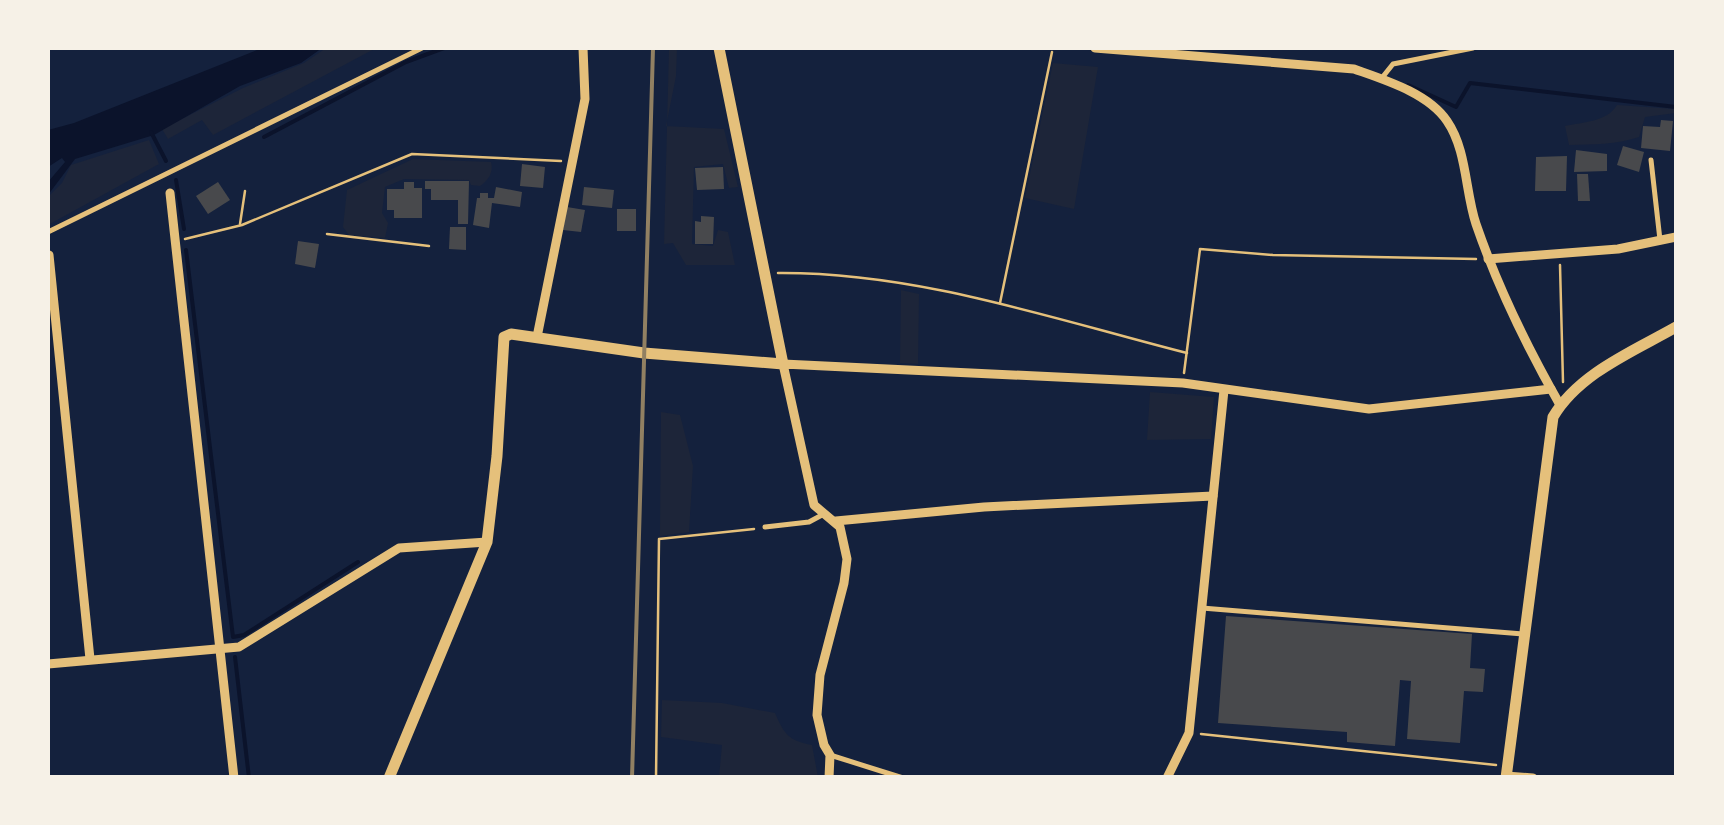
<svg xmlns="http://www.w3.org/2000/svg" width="1724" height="825" viewBox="0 0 1724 825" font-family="'Work Sans',sans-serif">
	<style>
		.green { fill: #1d2539 }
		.water { fill: #0b132b }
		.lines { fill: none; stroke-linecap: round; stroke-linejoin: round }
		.stream { stroke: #0b132b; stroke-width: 4 }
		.building { fill: #48494c }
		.path { stroke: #e5c07b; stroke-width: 2.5 }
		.service { stroke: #e5c07b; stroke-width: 5 }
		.minor { stroke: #e5c07b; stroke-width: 9 }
		.tertiary { stroke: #e5c07b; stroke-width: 11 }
		.rail { stroke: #918062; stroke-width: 4 }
	</style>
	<rect width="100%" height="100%" fill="#14213d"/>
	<!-- green -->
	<g class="green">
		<polygon points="326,48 376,48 213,135 202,120 168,139 162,129 243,88 304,63"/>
		<polygon points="669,48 677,48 676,76 666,126 724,129 738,187 729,188 723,164 694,167 692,244 713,246 718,230 728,232 735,265 686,265 673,243 664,244"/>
		<polygon points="1053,63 1098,67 1074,209 1025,198"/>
		<path d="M 1617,105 L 1676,109 L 1676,113 L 1645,117 L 1639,137 C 1616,145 1593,144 1569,145 L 1565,126 C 1583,122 1607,122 1617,105 Z"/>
		<polygon points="149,140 159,164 48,225 48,197 62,183 71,165"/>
		<path d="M 413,159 L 491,162 C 494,172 488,181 480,186 L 471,185 L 469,180 L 404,179 L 385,187 L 382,213 L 388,223 L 385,238 L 349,235 L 343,227 L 347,190 Z"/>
		<polygon points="901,290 919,294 918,364 900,363"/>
		<polygon points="1150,392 1214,397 1211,439 1147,440"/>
		<polygon points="661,412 680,415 693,466 689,532 660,536"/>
		<path d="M 662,700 L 722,703 L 775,713 C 784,734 789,741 812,745 L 818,777 L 719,777 L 722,745 L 661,737 Z"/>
	</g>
	<!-- water -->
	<polygon class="water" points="262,48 322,48 301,63 240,86 154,135 75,159 48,195 48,182 65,162 62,158 48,167 48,130 74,123"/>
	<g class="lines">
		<!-- stream -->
		<g class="stream">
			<polyline points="1408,85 1456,107 1470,83 1676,107"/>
			<polyline points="151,132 166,161"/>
			<polyline points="264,137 406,62 444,48"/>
			<polyline points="176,180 184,229"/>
			<polyline points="186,250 233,637 244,635 358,562"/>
			<polyline points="235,657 249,778"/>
		</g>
	</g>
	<!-- building -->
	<g class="building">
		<polygon points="1661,120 1673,121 1670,151 1641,148 1643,126 1660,127"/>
		<polygon points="1623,146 1644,152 1639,172 1617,165"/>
		<polygon points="1576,150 1607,154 1607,171 1574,172"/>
		<polygon points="1567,156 1566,191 1535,191 1536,157"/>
		<polygon points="522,164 545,167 543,188 520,186"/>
		<polygon points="723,167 724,189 697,190 695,168"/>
		<polygon points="1577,174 1588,174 1590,201 1578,201"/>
		<polygon points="425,181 469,181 468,224 458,224 458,200 431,200 431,189 425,189"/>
		<polygon points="218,182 230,200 208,214 196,196"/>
		<polygon points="404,182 414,182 414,188 422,188 422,218 394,218 394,210 387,210 387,189 404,189"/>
		<polygon points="496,187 522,192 520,207 492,203 489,228 473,225 477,198 480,198 480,193 488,193 488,198 494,198"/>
		<polygon points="584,187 614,190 612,208 582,205"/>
		<polygon points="567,207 585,210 581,232 563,230"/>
		<rect x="617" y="209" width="19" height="22"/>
		<polygon points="701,216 714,217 713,244 695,244 695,221 701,222"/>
		<polygon points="450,227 466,227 466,250 449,249"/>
		<polygon points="298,241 319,244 315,268 295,264"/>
		<polygon points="1226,616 1472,634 1470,668 1485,669 1483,692 1464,691 1460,743 1407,739 1411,681 1400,680 1395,746 1347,742 1347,732 1218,723"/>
	</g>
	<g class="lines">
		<!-- path -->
		<g class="path">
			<polyline points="240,224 245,191"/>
			<polyline points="327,234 429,246"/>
			<polyline points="185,239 242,225 412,154 561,161"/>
			<polyline points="1560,265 1563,382"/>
			<path d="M 778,273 C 918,272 1053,319 1187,353"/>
			<polyline points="1000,303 1052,52"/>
			<polyline points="1184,373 1200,249 1273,255 1476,259"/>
			<polyline points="1201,734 1496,765"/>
			<polyline points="656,778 659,539 754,529"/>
		</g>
		<!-- service -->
		<g class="service">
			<polyline points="1381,79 1393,64 1473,48"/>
			<polyline points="1651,160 1660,240"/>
			<polyline points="48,232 422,48"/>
			<polyline points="765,527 809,522 822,515"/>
			<polyline points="1202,608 1523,634"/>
			<polyline points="830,755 903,778"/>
		</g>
		<!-- minor -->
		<g class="minor">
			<path d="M 1095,48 L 1354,69 C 1385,80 1428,93 1447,121 C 1467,150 1465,191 1476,224 C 1498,288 1527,347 1560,405"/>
			<polyline points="170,193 234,778"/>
			<polyline points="49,255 90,659"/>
			<polyline points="1488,259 1618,249 1676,237"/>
			<polyline points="537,337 585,99 583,48"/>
			<polyline points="836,521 984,507 1213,496"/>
			<polyline points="48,664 239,647 399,548 487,542"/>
			<polyline points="1506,776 1533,778"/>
			<polyline points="829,778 830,755 824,745 817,715 820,675 844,583 847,559 840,527 814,505 783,364 1183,383 1369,409 1551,389"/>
			<polyline points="1167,778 1189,733 1224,390"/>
		</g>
		<!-- tertiary -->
		<g class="tertiary">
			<polyline points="389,778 487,542 497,456 504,337 511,334 644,353 783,364 719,48"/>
			<path d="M 1506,778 L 1553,417 C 1579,373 1634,351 1676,327"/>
		</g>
		<!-- rail -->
		<polyline class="rail" points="632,778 653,48"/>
	</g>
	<!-- border -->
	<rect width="1724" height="825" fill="none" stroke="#f6f1e7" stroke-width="100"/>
</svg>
